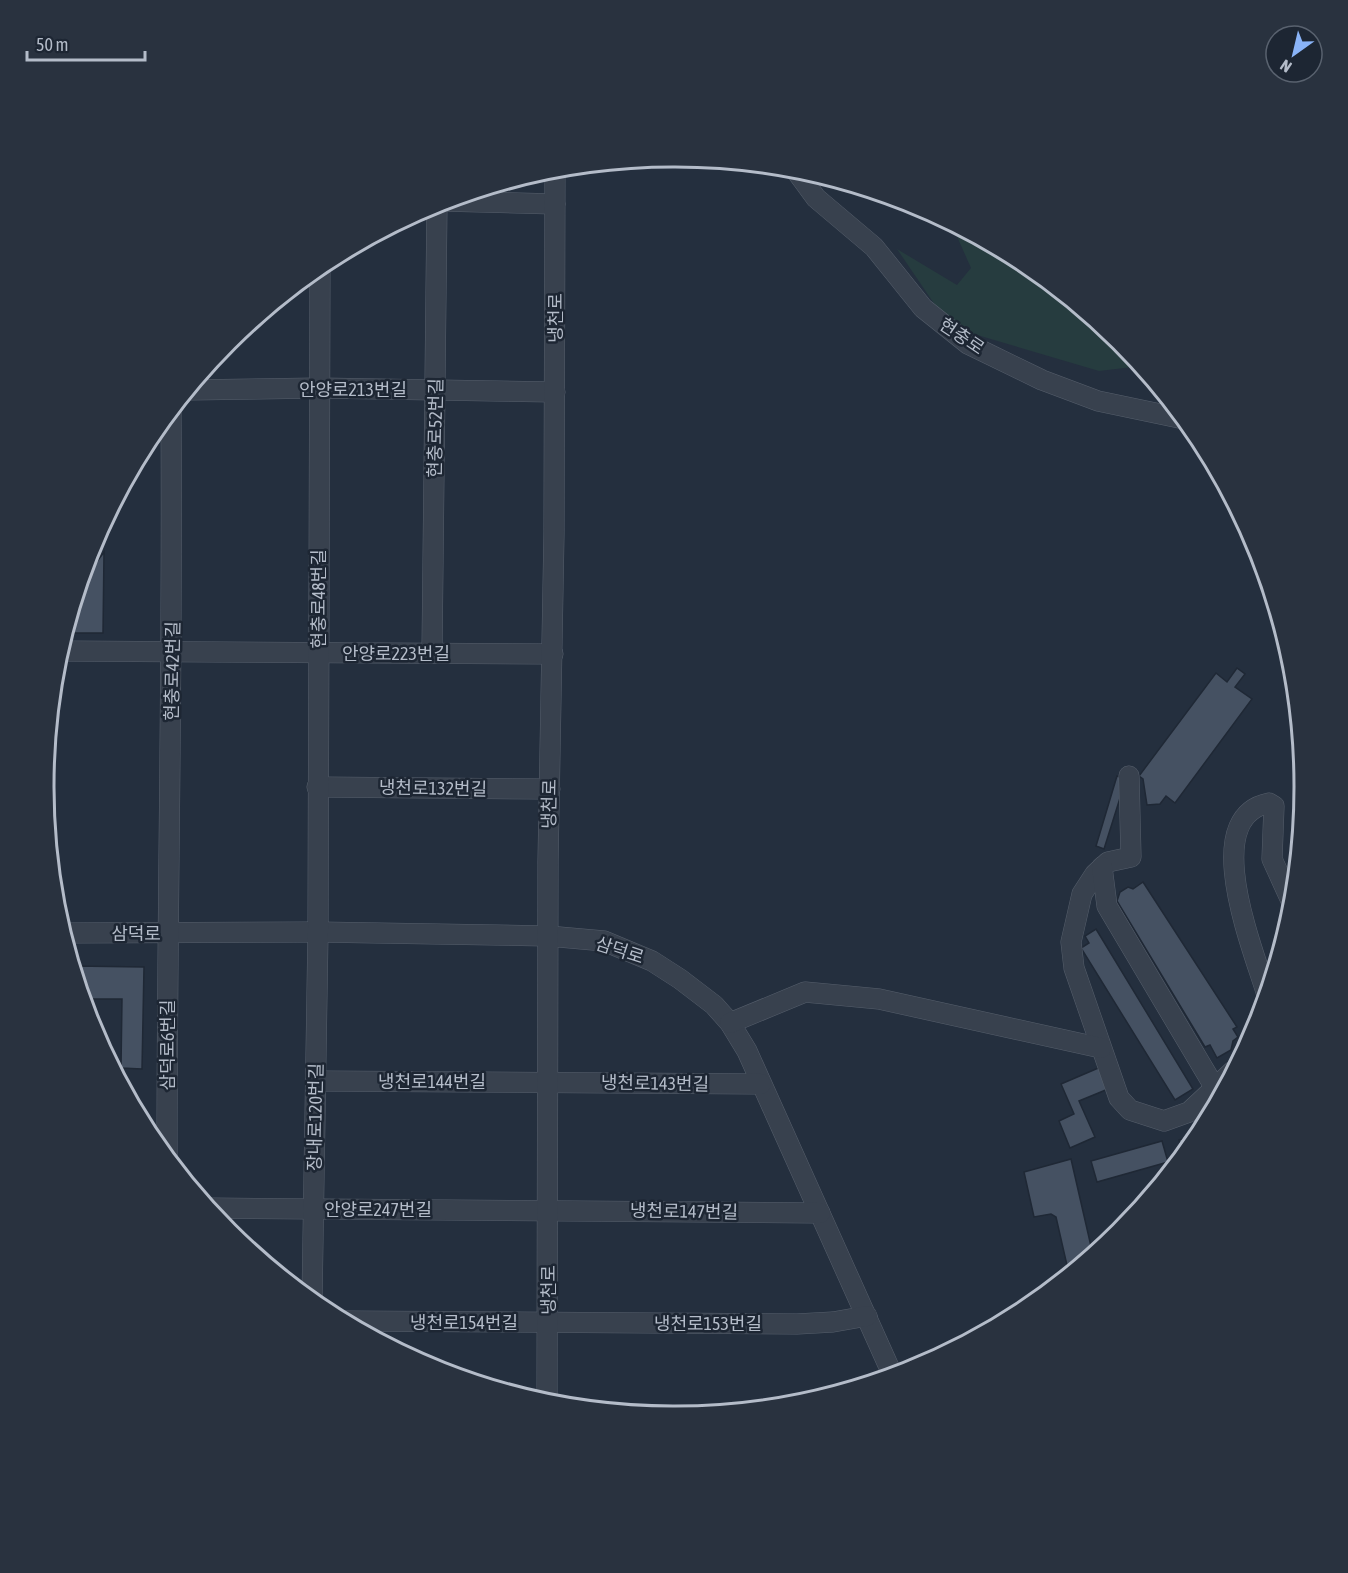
<svg xmlns="http://www.w3.org/2000/svg" width="1348" height="1573" viewBox="0 0 1348 1573" font-family="'Asap Condensed','Noto Sans KR',sans-serif">
	<style>
		.green { fill: #263c3f }
		.building { fill: #455162; stroke: #1f2835; stroke-width: 1.5 }
		.lines { fill: none; stroke-linecap: round; stroke-linejoin: round }
		.minor-casing { stroke: #565f6c; stroke-width: 21 }
		.minor { stroke: #38414e; stroke-width: 20 }
		.labels { text-anchor: middle; dominant-baseline: central; stroke-width: 5; stroke-linejoin: round; paint-order: stroke }
		.street-label { font-size: 18px; fill: #b4bcc9; stroke: #1d2633 }
		.rim { fill: none; stroke: #b4bcc9; stroke-width: 3 }
	</style>
	<rect width="100%" height="100%" fill="#242f3e"/>
	<!-- green -->
	<polygon class="green" points="951,223 1025,262 1120,341 1141,366 1099,371 950,327 897,249 957,285 971,268"/>
	<!-- building -->
	<g class="building">
		<polygon points="104,552 103,633 65,633 79,586"/>
		<polygon points="1237,668 1245,674 1235,687 1252,699 1175,803 1166,796 1160,804 1147,805 1143,779 1139,776 1216,673 1227,682"/>
		<polygon points="1117,776 1126,779 1104,849 1096,846"/>
		<polygon points="1143,882 1237,1027 1233,1029 1238,1037 1233,1041 1231,1050 1217,1058 1210,1045 1205,1047 1117,901 1120,892 1128,887 1133,889"/>
		<polygon points="1096,929 1193,1089 1175,1100 1081,948 1089,943 1085,936"/>
		<polygon points="73,966 144,967 142,1069 121,1068 122,999 83,999"/>
		<polygon points="1103,1066 1113,1087 1079,1101 1095,1137 1070,1148 1059,1121 1074,1114 1061,1084"/>
		<polygon points="139,1117 151,1117 150,1138 150,1136"/>
		<polygon points="1200,1134 1198,1137 1184,1154 1179,1140"/>
		<polygon points="1162,1141 1168,1162 1097,1182 1091,1161"/>
		<polygon points="1071,1159 1093,1255 1069,1274 1056,1217 1051,1214 1034,1217 1024,1172"/>
	</g>
	<g class="lines">
		<defs>
			<g id="minor">
				<polyline points="794,168 816,198 874,247 923,308 968,344 1042,380 1098,401 1184,419"/>
				<polyline points="441,201 555,204"/>
				<polyline points="188,390 319,388 555,392"/>
				<polyline points="59,651 553,654"/>
				<polyline points="432,652 437,203"/>
				<polyline points="1129,776 1131,857 1108,862 1095,874 1082,894 1071,942 1074,968 1119,1098 1130,1110 1164,1121 1189,1112 1233,1071"/>
				<polyline points="317,787 550,789"/>
				<polyline points="1102,867 1107,906 1215,1088"/>
				<polyline points="63,933 318,932 548,936 604,941 652,961 680,979 714,1005 730,1023 747,1051 893,1376"/>
				<path d="M 1267,995 C 1254,951 1198,817 1269,803 L 1274,806 L 1272,859 L 1293,905"/>
				<polyline points="730,1023 805,992 879,999 1101,1048"/>
				<polyline points="316,1081 761,1084"/>
				<path d="M 167,1158 C 167,908 173,659 171,410"/>
				<polyline points="208,1208 820,1213"/>
				<polyline points="312,1301 318,932 320,266"/>
				<polyline points="343,1321 797,1324 833,1322 867,1316"/>
				<polyline points="547,1404 548,862 554,533 555,168"/>
			</g>
		</defs>
		<!-- minor casing -->
		<use href="#minor" class="minor-casing"/>
		<!-- minor -->
		<use href="#minor" class="minor"/>
	</g>
	<g class="labels">
		<!-- street labels -->
		<g class="street-label">
			<text transform="translate(555 318) rotate(-90)">냉천로</text>
			<text transform="translate(962 336) rotate(34)">현충로</text>
			<text x="353" y="389">안양로213번길</text>
			<text transform="translate(435 428) rotate(-89)">현충로52번길</text>
			<text transform="translate(318 599) rotate(-90)">현충로48번길</text>
			<text x="396" y="653">안양로223번길</text>
			<text transform="translate(172 671) rotate(-89)">현충로42번길</text>
			<text transform="translate(433 788) rotate(1)">냉천로132번길</text>
			<text transform="translate(549 804) rotate(-89)">냉천로</text>
			<text x="136" y="933">삼덕로</text>
			<text transform="translate(620 950) rotate(18)">삼덕로</text>
			<text transform="translate(167 1045) rotate(-90)">삼덕로6번길</text>
			<text x="432" y="1081">냉천로144번길</text>
			<text transform="translate(655 1083) rotate(1)">냉천로143번길</text>
			<text transform="translate(315 1117) rotate(-89)">장내로120번길</text>
			<text x="378" y="1209">안양로247번길</text>
			<text transform="translate(684 1211) rotate(1)">냉천로147번길</text>
			<text transform="translate(548 1290) rotate(-90)">냉천로</text>
			<text x="464" y="1322">냉천로154번길</text>
			<text x="708" y="1323">냉천로153번길</text>
		</g>
	</g>
	<!-- crop -->
	<path d="M0 0H1348V1573H0ZM673 167H675A619 619 0 0 1 1294 786V787A619 619 0 0 1 675 1406H673A619 619 0 0 1 54 787V786A619 619 0 0 1 673 167Z" fill="#29323f" fill-rule="evenodd"/>
	<path class="rim" d="M673 167H675A619 619 0 0 1 1294 786V787A619 619 0 0 1 675 1406H673A619 619 0 0 1 54 787V786A619 619 0 0 1 673 167Z"/>
	<!-- north arrow -->
	<g transform="translate(1294 54) rotate(214)"><circle r="28" fill="#1d2633" stroke="#59626f" stroke-width="1.5"/>
	<path d="M0-4.5L10 22L0 15L-10 22Z" fill="#8ab4f8"/>
	<text y="-9" font-size="16" font-weight="bold" text-anchor="middle" fill="#b4bcc9">N</text>
	</g>
	<!-- scale -->
	<path d="M27 51v9h118v-9" fill="none" stroke="#b4bcc9" stroke-width="3"/>
	<text x="36" y="51" font-size="18" fill="#b4bcc9" stroke="#1d2633" stroke-width="4.5" paint-order="stroke">50 m</text>
</svg>
